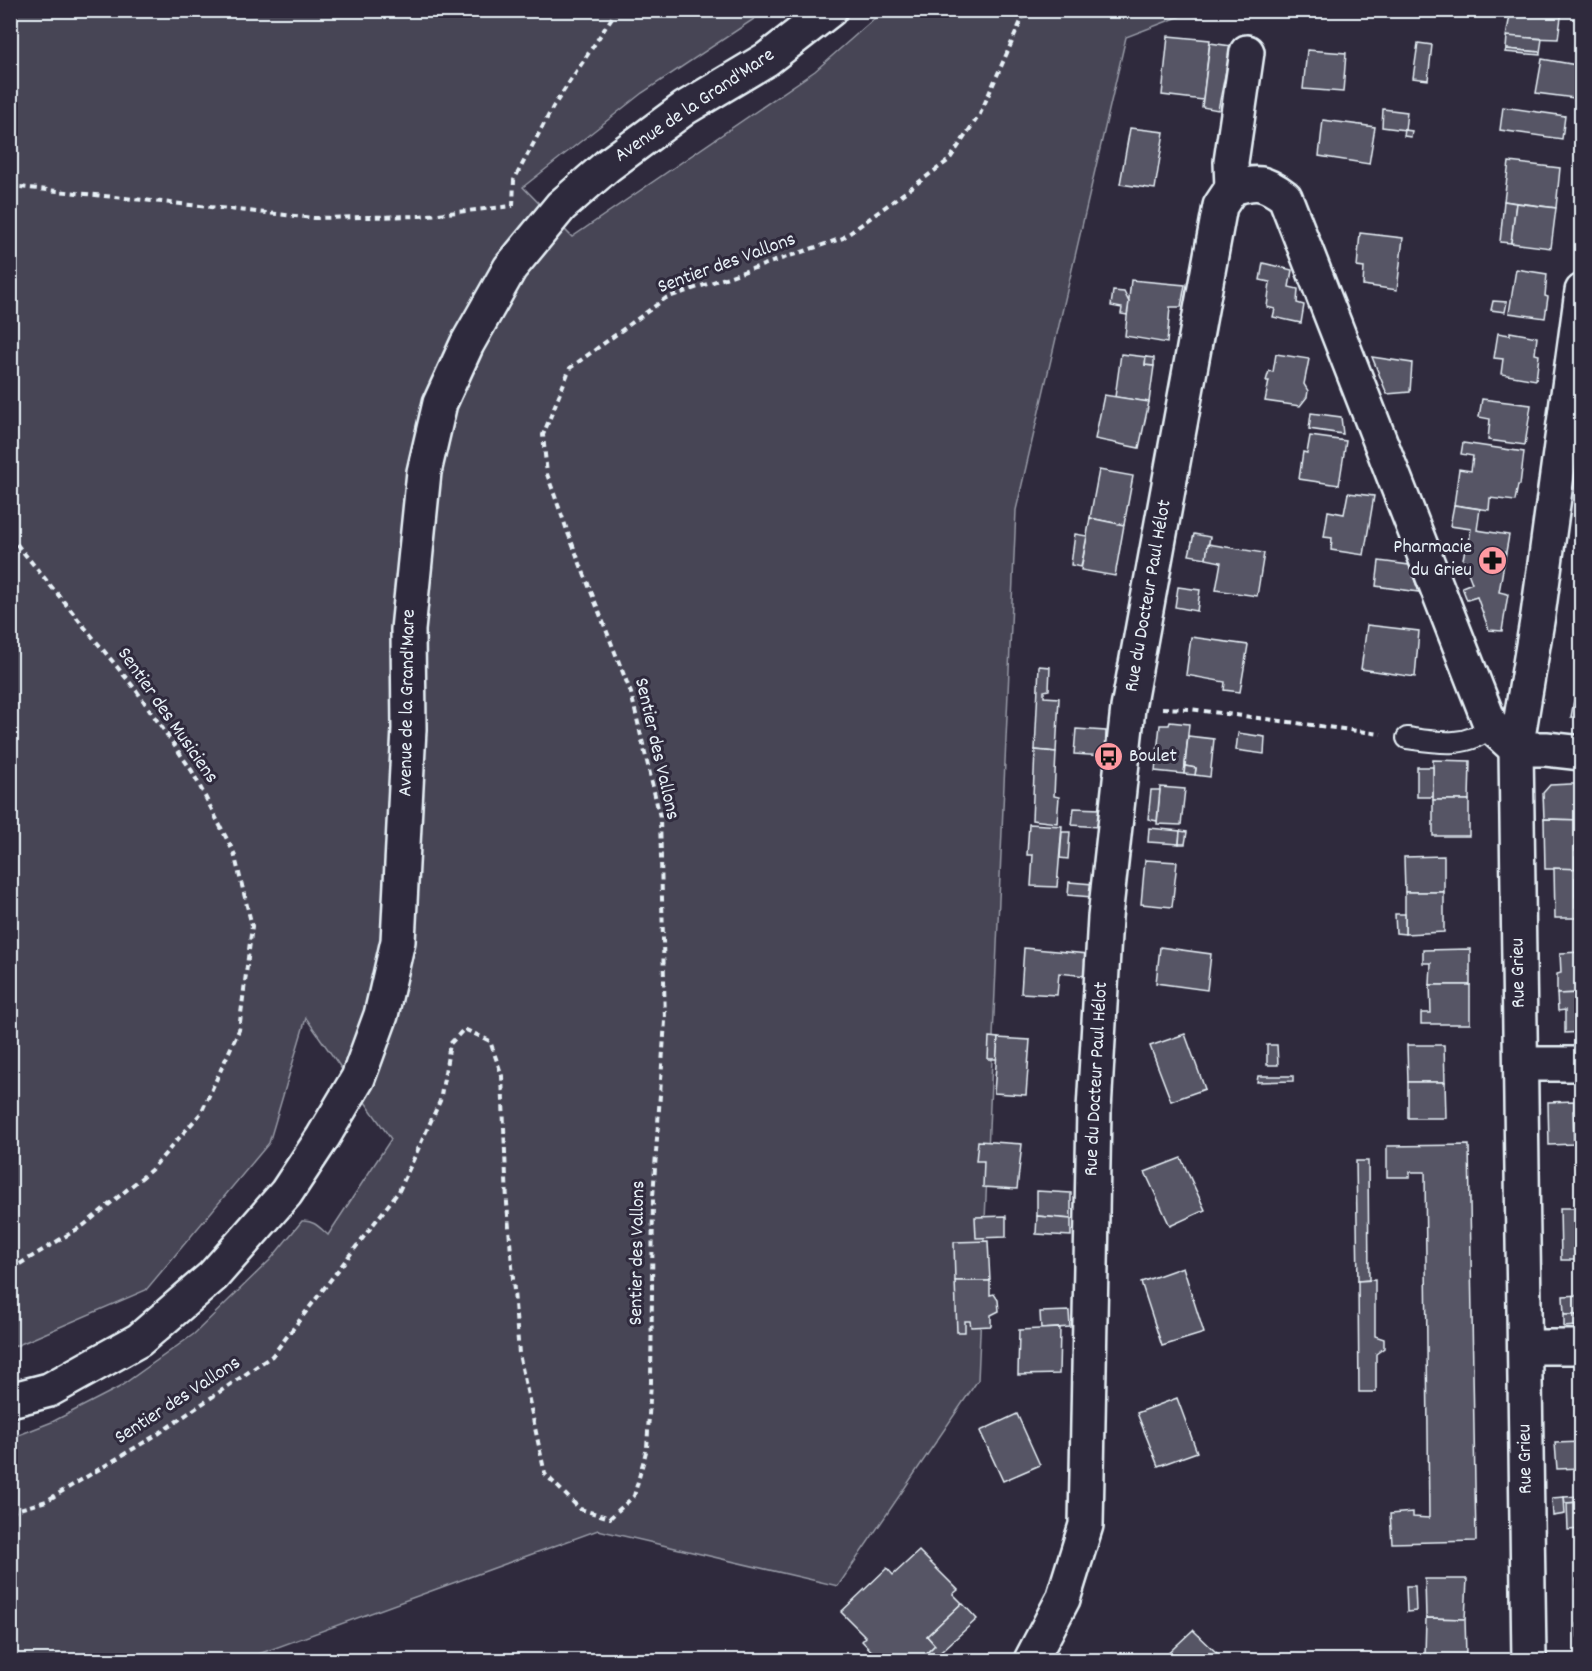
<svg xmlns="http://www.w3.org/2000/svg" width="1592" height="1671" viewBox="0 0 1592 1671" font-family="Dekko,sans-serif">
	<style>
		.green { fill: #464455; stroke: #979aa6; stroke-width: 1.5 }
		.building { fill: #575565; stroke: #e8f1f8; stroke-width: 1.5 }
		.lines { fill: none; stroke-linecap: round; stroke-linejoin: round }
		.lane-casing { stroke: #e8f1f8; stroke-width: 24 }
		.street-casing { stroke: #e8f1f8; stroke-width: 38 }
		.secondary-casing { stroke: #e8f1f8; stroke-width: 38 }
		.path { stroke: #e8f1f8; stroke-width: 4; stroke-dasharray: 6 4.5; stroke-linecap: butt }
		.lane { stroke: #2f2a3d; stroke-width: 20 }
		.street { stroke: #2f2a3d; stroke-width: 33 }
		.secondary { stroke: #2f2a3d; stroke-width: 33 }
		.labels { text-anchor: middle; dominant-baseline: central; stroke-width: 6; stroke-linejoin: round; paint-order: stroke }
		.street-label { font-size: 20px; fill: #e8f1f8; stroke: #2f2a3d }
		.poi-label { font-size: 20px; fill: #e8f1f8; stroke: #2f2a3d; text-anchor: end }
	</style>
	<rect width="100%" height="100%" fill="#2f2a3d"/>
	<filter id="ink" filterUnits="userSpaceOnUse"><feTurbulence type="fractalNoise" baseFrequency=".0167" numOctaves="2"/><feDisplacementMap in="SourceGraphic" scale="12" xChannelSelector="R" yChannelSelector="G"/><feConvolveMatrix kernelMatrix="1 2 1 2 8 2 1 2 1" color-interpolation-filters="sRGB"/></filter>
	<g filter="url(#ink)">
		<!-- green -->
		<path class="green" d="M 11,11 L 766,11 L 642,93 L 523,187 L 572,237 L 815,71 L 883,11 L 1194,11 L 1126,37 L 1016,510 L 978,1380 L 838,1586 L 598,1530 L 242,1660 L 11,1660 L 11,1438 L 52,1422 L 118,1388 L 194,1334 L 270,1260 L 302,1221 C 314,1220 320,1228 328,1235 L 391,1139 L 306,1018 L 269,1143 L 146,1290 L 11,1348 Z"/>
		<!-- building -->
		<g class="building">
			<polygon points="1511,10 1562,10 1558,39 1506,37"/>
			<polygon points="1168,36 1210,40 1203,100 1162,95"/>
			<polygon points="1507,36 1542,39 1540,52 1506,49"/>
			<polygon points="1210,43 1231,46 1218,110 1202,107"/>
			<polygon points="1418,43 1432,45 1428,80 1413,78"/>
			<polygon points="1506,49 1540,52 1540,55 1505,52"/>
			<polygon points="1307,50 1346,53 1343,92 1303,89"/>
			<polygon points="1542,59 1582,66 1582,99 1536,93"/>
			<polygon points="1503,107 1565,116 1562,139 1500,130"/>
			<polygon points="1383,109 1407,112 1405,130 1382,127"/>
			<polygon points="1323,120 1375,127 1369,164 1319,156"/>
			<polygon points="1130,128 1164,132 1155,189 1120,184"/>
			<polygon points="1405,130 1412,131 1411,137 1404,136"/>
			<polygon points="1509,162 1560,168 1556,208 1504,201"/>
			<polygon points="1504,201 1516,203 1511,243 1500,242"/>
			<polygon points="1516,203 1556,208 1551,248 1511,243"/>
			<polygon points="1360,233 1403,238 1397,290 1363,285 1364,268 1357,267"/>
			<polygon points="1263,263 1292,270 1289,287 1298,289 1297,303 1304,305 1301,323 1273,317 1275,309 1267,307 1270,282 1260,280"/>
			<polygon points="1516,269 1547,274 1545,296 1548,297 1545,318 1509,313"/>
			<polygon points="1131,280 1185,285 1181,307 1170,307 1167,343 1125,336"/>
			<polygon points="1113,291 1124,292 1129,302 1127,315 1121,314 1122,308 1111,306"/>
			<polygon points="1493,301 1507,302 1505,312 1491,310"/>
			<polygon points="1510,332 1537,337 1535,354 1539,355 1536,380 1501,374 1503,359 1494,358 1498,333 1510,335"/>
			<polygon points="1121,354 1146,357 1145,365 1154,366 1149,402 1115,397"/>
			<polygon points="1276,354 1309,359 1304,384 1308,391 1307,397 1300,406 1265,401 1269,381 1266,381 1269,371 1273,372"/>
			<polygon points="1146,357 1154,358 1154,366 1145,365"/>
			<polygon points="1372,357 1412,363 1410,392 1387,394"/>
			<polygon points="1104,395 1149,402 1139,448 1095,439"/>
			<polygon points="1482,399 1531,405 1525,445 1488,440 1490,419 1479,417"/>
			<polygon points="1311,413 1341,417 1343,434 1309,429"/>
			<polygon points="1310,436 1346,441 1339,485 1299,479 1303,452 1307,453"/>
			<polygon points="1463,443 1524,452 1520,485 1518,485 1515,501 1490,498 1489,510 1454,505 1459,469 1471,471 1473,456 1461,454"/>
			<polygon points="1099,470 1133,476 1124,525 1090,518"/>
			<polygon points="1348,493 1374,496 1364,555 1331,550 1332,538 1324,537 1328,511 1344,514"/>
			<polygon points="1454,505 1480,509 1477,530 1509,535 1499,592 1508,594 1502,631 1489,630 1477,597 1467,600 1462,587 1472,583 1463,559 1465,549 1468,549 1471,529 1450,526"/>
			<polygon points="1090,518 1124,525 1115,576 1081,570"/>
			<polygon points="1075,534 1087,536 1081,567 1071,565"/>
			<polygon points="1194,534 1210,537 1206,558 1189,555"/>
			<polygon points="1208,544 1264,553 1257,596 1216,590 1221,562 1206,559"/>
			<polygon points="1379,561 1409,565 1419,592 1376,586"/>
			<polygon points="1178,587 1200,590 1197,611 1175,607"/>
			<polygon points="1367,625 1419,631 1415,677 1361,669"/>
			<polygon points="1191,637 1248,645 1240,692 1224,690 1225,682 1186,675"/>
			<polygon points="1582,655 1582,719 1571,717"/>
			<polygon points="1039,666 1050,667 1049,690 1044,691 1044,697 1059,698 1056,752 1035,750"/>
			<polygon points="1170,722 1189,724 1184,774 1155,771 1160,725 1169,725"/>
			<polygon points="1076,729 1106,731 1105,756 1074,754"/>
			<polygon points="1238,733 1265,737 1264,754 1236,750"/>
			<polygon points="1188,736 1214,739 1210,777 1195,775 1196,768 1185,766"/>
			<polygon points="1035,750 1056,752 1054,796 1059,797 1057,823 1032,820"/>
			<polygon points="1433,760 1470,761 1469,800 1433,800"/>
			<polygon points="1185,766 1196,768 1195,775 1184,774"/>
			<rect x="1417" y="767" width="16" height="30"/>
			<polygon points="1571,784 1582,784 1582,820 1544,819 1543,793 1550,785"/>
			<polygon points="1160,787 1185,789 1181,825 1157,824"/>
			<polygon points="1151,790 1160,790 1157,821 1148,819"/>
			<rect x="1433" y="800" width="36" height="36"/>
			<polygon points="1074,808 1100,809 1098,827 1072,825"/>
			<polygon points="1544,819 1582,820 1582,842 1575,842 1575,851 1578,851 1578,857 1575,857 1575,869 1545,869"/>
			<polygon points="1029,824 1062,826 1057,887 1031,886 1033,855 1027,855"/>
			<polygon points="1149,828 1180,831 1179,844 1148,842"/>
			<polygon points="1180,831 1187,832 1185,844 1179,844"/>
			<polygon points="1062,832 1070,832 1068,859 1060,858"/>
			<polygon points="1444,856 1444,892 1405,892 1404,857"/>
			<polygon points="1145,860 1177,862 1172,907 1141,904"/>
			<polygon points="1554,868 1582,869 1582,879 1575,878 1575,907 1582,907 1582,918 1555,918"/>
			<polygon points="1575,878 1582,879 1582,896 1575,896"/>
			<polygon points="1069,882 1093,884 1092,897 1068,895"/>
			<polygon points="1405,892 1444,892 1444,932 1405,934"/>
			<polygon points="1395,914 1405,914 1405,934 1396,933"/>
			<polygon points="1160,947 1211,954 1207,990 1156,983"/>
			<polygon points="1024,948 1088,954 1086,976 1059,973 1057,995 1021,993"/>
			<polygon points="1470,949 1470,985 1430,985 1431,963 1423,963 1423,950"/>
			<polygon points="1582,952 1582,993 1557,994 1557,974 1561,973 1560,953"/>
			<polygon points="1430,985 1470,985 1470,1024 1421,1024 1421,1013 1431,1013"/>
			<polygon points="1582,993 1582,1032 1565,1033 1565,1010 1558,1011 1557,994"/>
			<polygon points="1185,1034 1205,1089 1171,1101 1150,1046"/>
			<polygon points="989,1037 998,1038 997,1059 988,1059"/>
			<polygon points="998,1038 1030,1040 1026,1095 994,1093"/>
			<polygon points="1267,1045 1277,1045 1278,1065 1267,1065"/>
			<polygon points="1407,1045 1444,1045 1445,1082 1408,1082"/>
			<polygon points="1258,1076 1293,1076 1293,1081 1257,1082"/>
			<polygon points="1408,1082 1445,1082 1446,1118 1408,1118"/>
			<polygon points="1574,1101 1574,1144 1549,1145 1548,1102"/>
			<polygon points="1573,1111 1582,1111 1582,1144 1574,1144"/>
			<polygon points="978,1141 1022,1144 1017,1189 983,1187 984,1161 976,1161"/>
			<polygon points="1469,1145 1476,1541 1392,1543 1390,1514 1413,1512 1413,1517 1429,1518 1425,1172 1410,1172 1410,1177 1387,1177 1387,1146"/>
			<polygon points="1181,1158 1205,1210 1170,1226 1145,1172"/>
			<polygon points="1356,1161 1368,1161 1369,1280 1358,1281"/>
			<polygon points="1037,1191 1071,1193 1071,1219 1037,1216"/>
			<polygon points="1560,1208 1582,1208 1582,1260 1561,1260"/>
			<polygon points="1006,1216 1006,1237 976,1238 975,1217"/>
			<polygon points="1037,1216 1071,1219 1071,1236 1036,1234"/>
			<polygon points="988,1241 990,1281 955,1281 954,1242"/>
			<polygon points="1183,1267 1204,1333 1162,1346 1141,1282"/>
			<polygon points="1375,1280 1375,1336 1384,1339 1384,1348 1376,1354 1376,1392 1359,1392 1358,1281"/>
			<polygon points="955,1281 990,1281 990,1295 994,1294 998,1300 999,1311 991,1315 991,1326 971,1327 970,1321 965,1321 965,1332 957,1332"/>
			<polygon points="1582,1295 1582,1326 1577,1326 1576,1315 1564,1315 1563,1296"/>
			<polygon points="1069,1311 1070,1327 1041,1329 1040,1312"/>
			<polygon points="1564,1315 1576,1315 1577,1326 1564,1327"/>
			<polygon points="1060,1328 1059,1374 1018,1375 1019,1330"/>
			<polygon points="1177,1398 1197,1452 1158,1466 1137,1413"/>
			<polygon points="1017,1414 1040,1465 1003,1481 980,1431"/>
			<polygon points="1582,1442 1582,1468 1557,1469 1555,1443"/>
			<polygon points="1581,1496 1581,1502 1565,1503 1564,1497"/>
			<polygon points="1581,1496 1582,1529 1568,1530 1567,1503 1581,1502"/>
			<polygon points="1564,1497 1565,1514 1553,1516 1552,1498"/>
			<polygon points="919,1551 958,1590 953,1594 962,1603 927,1636 935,1645 919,1660 880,1660 862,1641 866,1637 841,1612 887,1568 893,1575"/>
			<polygon points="1425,1579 1467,1579 1465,1619 1426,1618"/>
			<polygon points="1576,1579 1582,1579 1582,1597 1577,1597"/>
			<polygon points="1406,1586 1415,1586 1416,1611 1407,1612"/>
			<polygon points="1577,1597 1582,1597 1582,1637 1578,1637"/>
			<polygon points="962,1603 977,1619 932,1660 926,1654 935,1645 927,1636"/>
			<polygon points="1426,1618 1465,1619 1466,1655 1425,1656"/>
			<polygon points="1193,1630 1224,1660 1161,1660"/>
		</g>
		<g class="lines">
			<defs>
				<path id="lane" d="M 1407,738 C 1435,742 1469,749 1491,726"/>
				<g id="street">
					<polyline points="1232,188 1231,162 1247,52"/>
					<polyline points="1516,749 1546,749 1582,753"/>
					<polyline points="1521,1064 1582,1064"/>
					<polyline points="1525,1347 1582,1347"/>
					<path d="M 1031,1660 L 1063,1599 L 1086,1525 L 1094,1110 L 1105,917 L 1128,708 L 1220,206 L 1232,188 C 1257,181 1264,181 1285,197 L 1491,726 L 1516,749"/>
					<polyline points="1529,1660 1516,749 1538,615 1582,291"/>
				</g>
				<polyline id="secondary" points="10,1400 49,1390 139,1340 213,1276 286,1193 323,1137 358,1078 381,1015 398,941 409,729 408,630 424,472 440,403 467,344 510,268 561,206 607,166 685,108 767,59 830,10"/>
			</defs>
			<!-- lane casing -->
			<use href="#lane" class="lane-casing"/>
			<!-- street casing -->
			<use href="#street" class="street-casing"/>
			<!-- secondary casing -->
			<use href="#secondary" class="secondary-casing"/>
			<!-- path -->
			<g class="path">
				<polyline points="10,186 314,218 420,216 513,206"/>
				<polyline points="513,206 514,180 553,107 617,10"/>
				<polyline points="10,536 136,690 192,771 234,853 252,926 239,1030 201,1113 151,1170 84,1225 18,1265 10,1267"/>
				<polyline points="1162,708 1189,709 1381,734"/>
				<polyline points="10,1512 46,1501 158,1434 272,1356 399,1191 440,1101 450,1044 464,1029 490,1041 502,1076 507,1203 519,1354 545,1474 580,1509 610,1518 634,1496 647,1448 651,1382 653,1197 665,1021 660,817 631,693 568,533 547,474 543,435 570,368 666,298 843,238 949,160 980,114 1026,10"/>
			</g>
			<!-- lane -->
			<use href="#lane" class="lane"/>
			<!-- street -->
			<use href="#street" class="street"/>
			<!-- secondary -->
			<use href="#secondary" class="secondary"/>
		</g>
	</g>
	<!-- icons -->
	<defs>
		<symbol id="pharmacy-disc" viewBox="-11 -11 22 22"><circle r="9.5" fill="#ff9aa2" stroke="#2f2a3d"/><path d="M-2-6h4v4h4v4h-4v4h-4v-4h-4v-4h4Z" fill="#111"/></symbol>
		<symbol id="bus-disc" viewBox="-11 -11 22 22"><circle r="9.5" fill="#ff9aa2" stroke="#2f2a3d"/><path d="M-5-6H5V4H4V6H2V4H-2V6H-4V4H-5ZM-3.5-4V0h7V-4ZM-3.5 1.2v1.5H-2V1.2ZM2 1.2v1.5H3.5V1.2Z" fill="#111"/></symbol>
	</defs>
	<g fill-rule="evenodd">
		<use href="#pharmacy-disc" x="1476" y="544" width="33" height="33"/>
		<use href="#bus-disc" x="1092" y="740" width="33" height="33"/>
	</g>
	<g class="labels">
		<!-- street labels -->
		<g class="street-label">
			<text transform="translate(695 106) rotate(-34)">Avenue de la Grand'Mare</text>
			<text transform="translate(727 264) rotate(-20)">Sentier des Vallons</text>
			<text transform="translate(1149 596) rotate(-80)">Rue du Docteur Paul Hélot</text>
			<text transform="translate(408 703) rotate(-89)">Avenue de la Grand'Mare</text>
			<text transform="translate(167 716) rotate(55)">Sentier des Musiciens</text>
			<text transform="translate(656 749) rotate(77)">Sentier des Vallons</text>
			<text transform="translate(1519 973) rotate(-91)">Rue Grieu</text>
			<text transform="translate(1097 1079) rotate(-87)">Rue du Docteur Paul Hélot</text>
			<text transform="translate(638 1253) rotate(-89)">Sentier des Vallons</text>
			<text transform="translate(178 1401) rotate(-33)">Sentier des Vallons</text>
			<text transform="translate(1526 1459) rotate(-91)">Rue Grieu</text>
		</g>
		<!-- poi labels -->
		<g class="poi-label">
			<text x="1472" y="548">Pharmacie<tspan x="1472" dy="23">du Grieu</tspan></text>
			<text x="1129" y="757" text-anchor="start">Boulet</text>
		</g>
	</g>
	<!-- margin -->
	<rect width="1592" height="1671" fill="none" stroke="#2f2a3d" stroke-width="36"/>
	<rect x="18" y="18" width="1556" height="1635" fill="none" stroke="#e8f1f8" stroke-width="2" filter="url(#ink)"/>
</svg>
